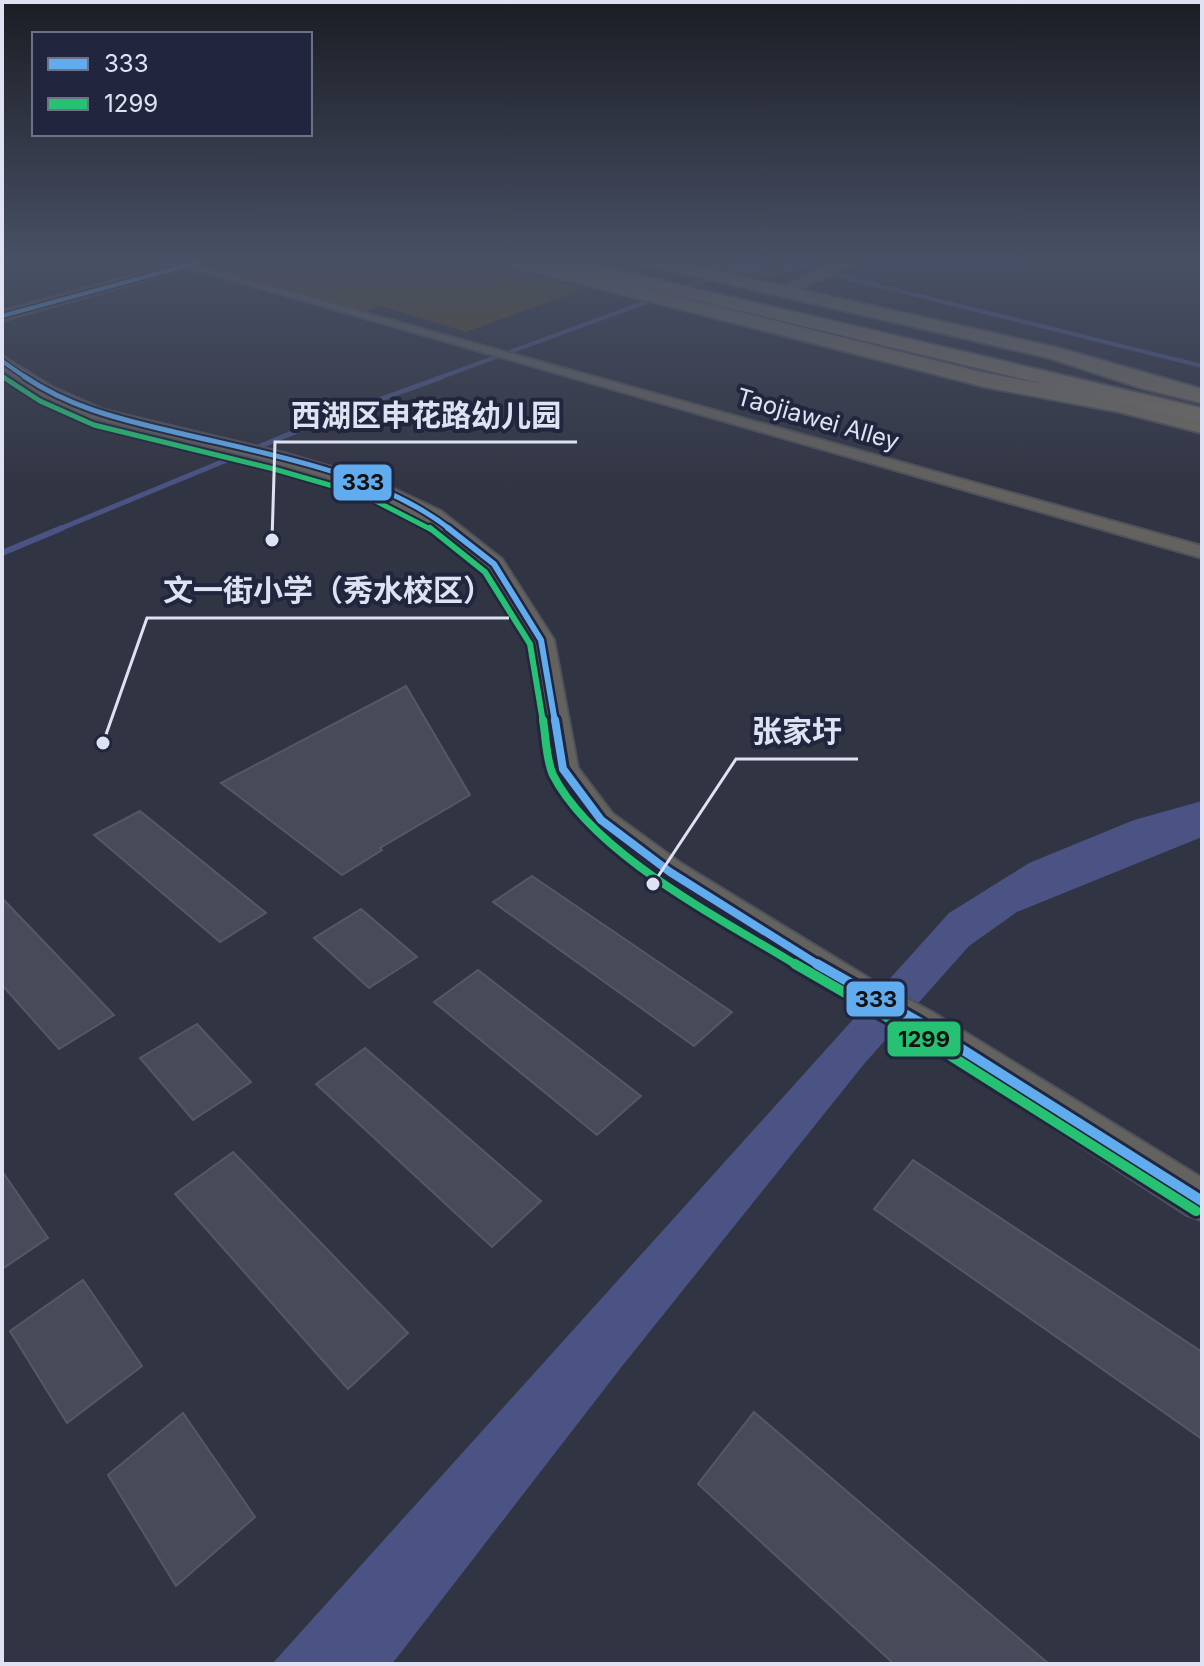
<svg xmlns="http://www.w3.org/2000/svg" width="1204" height="1666" viewBox="0 0 1204 1666" font-family="Inter,'Noto Sans SC',sans-serif">
	<style>
		.green { fill: #5a4a26 }
		.water { fill: #4a5384 }
		.lines { fill: none; stroke-linecap: round; stroke-linejoin: round }
		.stream-far2 { stroke: #4a5384; stroke-width: 4 }
		.stream-far1 { stroke: #4a5384; stroke-width: 5 }
		.stream { stroke: #4a5384; stroke-width: 6 }
		.building { fill: #474a59; stroke: #555864; stroke-width: 2 }
		.minor-casing { stroke: #4f515c; stroke-width: 4 }
		.tertiary-casing { stroke: #4f515c; stroke-width: 4 }
		.secondary-casing { stroke: #4f515c; stroke-width: 4 }
		.primary-casing { stroke: #4f515c; stroke-width: 4 }
		.trunk-casing { stroke: #4f515c; stroke-width: 4 }
		.minor { fill: #64625e; fill-rule: evenodd }
		.tertiary { fill: #64625e; fill-rule: evenodd }
		.secondary { fill: #67645e; fill-rule: evenodd }
		.primary { fill: #706c63; fill-rule: evenodd }
		.trunk { fill: #746f66; fill-rule: evenodd }
		.bus-1-far4-casing { stroke: #21253d; stroke-width: 7 }
		.bus-1-far3-casing { stroke: #21253d; stroke-width: 9 }
		.bus-1-far2-casing { stroke: #21253d; stroke-width: 11 }
		.bus-1-far1-casing { stroke: #21253d; stroke-width: 14 }
		.bus-1-casing { stroke: #21253d; stroke-width: 16 }
		.bus-2-far4-casing { stroke: #21253d; stroke-width: 7 }
		.bus-2-far3-casing { stroke: #21253d; stroke-width: 9 }
		.bus-2-far2-casing { stroke: #21253d; stroke-width: 11 }
		.bus-2-far1-casing { stroke: #21253d; stroke-width: 14 }
		.bus-2-casing { stroke: #21253d; stroke-width: 16 }
		.bus-1-far4 { stroke: #60acee; stroke-width: 4 }
		.bus-1-far3 { stroke: #60acee; stroke-width: 5 }
		.bus-1-far2 { stroke: #60acee; stroke-width: 6 }
		.bus-1-far1 { stroke: #60acee; stroke-width: 8 }
		.bus-1 { stroke: #60acee; stroke-width: 10 }
		.bus-2-far4 { stroke: #26c172; stroke-width: 4 }
		.bus-2-far3 { stroke: #26c172; stroke-width: 5 }
		.bus-2-far2 { stroke: #26c172; stroke-width: 6 }
		.bus-2-far1 { stroke: #26c172; stroke-width: 8 }
		.bus-2 { stroke: #26c172; stroke-width: 10 }
		.labels { text-anchor: middle; dominant-baseline: central; stroke-width: 8; stroke-linejoin: round; paint-order: stroke }
		.far-street-label { font-size: 24px; fill: #dfe2f2; stroke: #21253d }
		.leader { fill: none; stroke: #dfe2f2; stroke-width: 3 }
		.callout-dot { fill: #dfe2f2; stroke: #21253d; stroke-width: 3 }
		.callout-label { font-size: 30px; text-anchor: middle; font-weight: bold; fill: #dfe2f2; stroke: #21253d; stroke-width: 8; stroke-linejoin: round; paint-order: stroke }
		.line-badge { stroke: #21253d; stroke-width: 3 }
		.pale-badge-label { font-size: 22px; text-anchor: middle; font-weight: bold; fill: #111 }
	</style>
	<rect width="100%" height="100%" fill="#313442"/>
	<!-- green -->
	<g class="green">
		<polygon points="251,258 466,258 584,289 466,332 381,306 359,313 206,270"/>
		<polygon points="673,258 828,258 773,278 758,277"/>
	</g>
	<!-- water -->
	<g class="water">
		<polygon points="725,258 791,258 812,266 798,271 772,266 750,272 716,264"/>
		<polygon points="1202,801 1202,837 1017,912 969,946 864,1064 623,1365 392,1664 272,1664 949,913 1029,863 1134,820"/>
	</g>
	<g class="lines">
		<!-- stream-far2 -->
		<g class="stream-far2">
			<polyline points="799,266 1202,366"/>
			<polyline points="677,290 743,266"/>
			<polyline points="436,379 657,298"/>
		</g>
		<!-- stream-far1 -->
		<polyline class="stream-far1" points="57,530 326,419 442,377"/>
		<!-- stream -->
		<polyline class="stream" points="2,553 62,528"/>
	</g>
	<!-- building -->
	<g class="building">
		<polygon points="406,686 470,795 380,848 382,850 342,875 221,783"/>
		<polygon points="140,811 266,913 220,942 94,835"/>
		<polygon points="532,876 732,1012 694,1046 493,902"/>
		<polygon points="2,898 114,1015 59,1049 2,985"/>
		<polygon points="361,909 417,957 369,988 314,938"/>
		<polygon points="478,970 641,1096 597,1135 434,1002"/>
		<polygon points="197,1024 251,1082 193,1120 140,1058"/>
		<polygon points="365,1048 541,1201 492,1247 316,1084"/>
		<polygon points="233,1152 408,1333 348,1389 175,1194"/>
		<polygon points="913,1160 1202,1352 1202,1439 874,1209"/>
		<polygon points="2,1171 48,1238 2,1269"/>
		<polygon points="83,1280 142,1366 67,1423 10,1331"/>
		<polygon points="754,1412 1049,1664 894,1664 698,1484"/>
		<polygon points="183,1413 255,1517 176,1586 108,1475"/>
	</g>
	<g class="lines">
		<defs>
			<polygon id="minor" points="186,263 1202,546 1202,558 186,267"/>
			<g id="tertiary">
				<polygon points="198,258 222,258 2,321 2,311"/>
				<polygon points="2,356 52,387 104,410 284,453 375,480 441,511 502,559 554,640 578,768 612,813 682,864 870,979 932,1012 1202,1178 1202,1220 1187,1215 906,1032 844,999 658,880 590,827 548,769 528,640 485,568 425,521 361,488 271,462 91,418 40,395 2,369"/>
			</g>
			<polygon id="secondary" points="845,258 867,258 789,294 783,295 775,290"/>
			<g id="primary">
				<polygon points="492,258 523,258 985,373 1120,398 1202,419 1202,433 1119,412 985,387 495,262"/>
				<polygon points="628,258 661,258 1055,347 1202,389 1202,403 1144,389 1049,358 637,263"/>
			</g>
			<polygon id="trunk" points="533,258 566,258 1202,408 1202,422 542,263"/>
		</defs>
		<!-- minor casing -->
		<use href="#minor" class="minor-casing"/>
		<!-- tertiary casing -->
		<use href="#tertiary" class="tertiary-casing"/>
		<!-- secondary casing -->
		<use href="#secondary" class="secondary-casing"/>
		<!-- primary casing -->
		<use href="#primary" class="primary-casing"/>
		<!-- trunk casing -->
		<use href="#trunk" class="trunk-casing"/>
		<!-- minor -->
		<use href="#minor" class="minor"/>
		<!-- tertiary -->
		<use href="#tertiary" class="tertiary"/>
		<!-- secondary -->
		<use href="#secondary" class="secondary"/>
		<!-- primary -->
		<use href="#primary" class="primary"/>
		<!-- trunk -->
		<use href="#trunk" class="trunk"/>
		<defs>
			<g id="bus-1-far4">
				<polyline points="2,316 214,258"/>
				<polyline points="2,361 28,379"/>
			</g>
			<path id="bus-1-far3" d="M 25,377 C 68,406 115,418 166,430 C 259,453 375,470 451,530"/>
			<polyline id="bus-1-far2" points="448,528 494,564 541,640 555,722"/>
			<polyline id="bus-1-far1" points="555,720 563,769 601,820 670,872 820,966"/>
			<polyline id="bus-1" points="817,964 919,1022 1202,1201"/>
			<polyline id="bus-2-far4" points="2,376 6,379"/>
			<polyline id="bus-2-far3" points="3,377 40,401 94,425 274,469 364,495 432,530"/>
			<polyline id="bus-2-far2" points="430,528 485,572 530,644 543,722"/>
			<path id="bus-2-far1" d="M 543,720 C 546,737 546,760 553,775 C 594,855 722,919 798,966"/>
			<polyline id="bus-2" points="795,964 913,1032 1196,1211"/>
		</defs>
		<!-- bus-1-far4 casing -->
		<use href="#bus-1-far4" class="bus-1-far4-casing"/>
		<!-- bus-1-far3 casing -->
		<use href="#bus-1-far3" class="bus-1-far3-casing"/>
		<!-- bus-1-far2 casing -->
		<use href="#bus-1-far2" class="bus-1-far2-casing"/>
		<!-- bus-1-far1 casing -->
		<use href="#bus-1-far1" class="bus-1-far1-casing"/>
		<!-- bus-1 casing -->
		<use href="#bus-1" class="bus-1-casing"/>
		<!-- bus-2-far4 casing -->
		<use href="#bus-2-far4" class="bus-2-far4-casing"/>
		<!-- bus-2-far3 casing -->
		<use href="#bus-2-far3" class="bus-2-far3-casing"/>
		<!-- bus-2-far2 casing -->
		<use href="#bus-2-far2" class="bus-2-far2-casing"/>
		<!-- bus-2-far1 casing -->
		<use href="#bus-2-far1" class="bus-2-far1-casing"/>
		<!-- bus-2 casing -->
		<use href="#bus-2" class="bus-2-casing"/>
		<!-- bus-1-far4 -->
		<use href="#bus-1-far4" class="bus-1-far4"/>
		<!-- bus-1-far3 -->
		<use href="#bus-1-far3" class="bus-1-far3"/>
		<!-- bus-1-far2 -->
		<use href="#bus-1-far2" class="bus-1-far2"/>
		<!-- bus-1-far1 -->
		<use href="#bus-1-far1" class="bus-1-far1"/>
		<!-- bus-1 -->
		<use href="#bus-1" class="bus-1"/>
		<!-- bus-2-far4 -->
		<use href="#bus-2-far4" class="bus-2-far4"/>
		<!-- bus-2-far3 -->
		<use href="#bus-2-far3" class="bus-2-far3"/>
		<!-- bus-2-far2 -->
		<use href="#bus-2-far2" class="bus-2-far2"/>
		<!-- bus-2-far1 -->
		<use href="#bus-2-far1" class="bus-2-far1"/>
		<!-- bus-2 -->
		<use href="#bus-2" class="bus-2"/>
	</g>
	<!-- sky -->
	<linearGradient id="sky" x2="0" y2="1"><stop stop-color="#1b1d24"/><stop offset="0.53" stop-color="#485065"/><stop offset="1" stop-color="#485065" stop-opacity="0"/></linearGradient>
	<rect width="1204" height="491" fill="url(#sky)"/>
	<g class="labels">
		<!-- far-street labels -->
		<g class="far-street-label">
			<text transform="translate(818 419) rotate(16)">Taojiawei Alley</text>
		</g>
	</g>
	<!-- callouts -->
	<path class="leader" d="M272 540L275 442H577M103 743L147 618H509M653 884L736 759H858"/>
	<g class="callout-dot">
		<circle cx="272" cy="540" r="8"/>
		<circle cx="103" cy="743" r="8"/>
		<circle cx="653" cy="884" r="8"/>
	</g>
	<g class="callout-label">
		<text x="426" y="426">西湖区申花路幼儿园</text>
		<text x="328" y="601">文一街小学（秀水校区）</text>
		<text x="797" y="742">张家圩</text>
	</g>
	<g class="line-badge">
		<rect x="332" y="463" width="61" height="39" rx="8" fill="#60acee"/>
		<rect x="845" y="980" width="61" height="38" rx="8" fill="#60acee"/>
		<rect x="886" y="1020" width="76" height="38" rx="8" fill="#26c172"/>
	</g>
	<g class="pale-badge-label">
		<text x="363" y="490">333</text>
		<text x="876" y="1007">333</text>
		<text x="924" y="1047">1299</text>
	</g>
	<!-- border -->
	<rect width="1204" height="1666" fill="none" stroke="#dfe2f2" stroke-width="8"/>
	<!-- legend -->
	<rect x="32" y="32" width="280" height="104" fill="#21253d" stroke="#6d7185" stroke-width="2"/>
	<rect x="48" y="58" width="40" height="12" fill="#60acee" stroke="#6d7185" stroke-width="2"/>
	<text x="104" y="72" font-size="24" fill="#dfe2f2">333</text>
	<rect x="48" y="98" width="40" height="12" fill="#26c172" stroke="#6d7185" stroke-width="2"/>
	<text x="104" y="112" font-size="24" fill="#dfe2f2">1299</text>
</svg>
